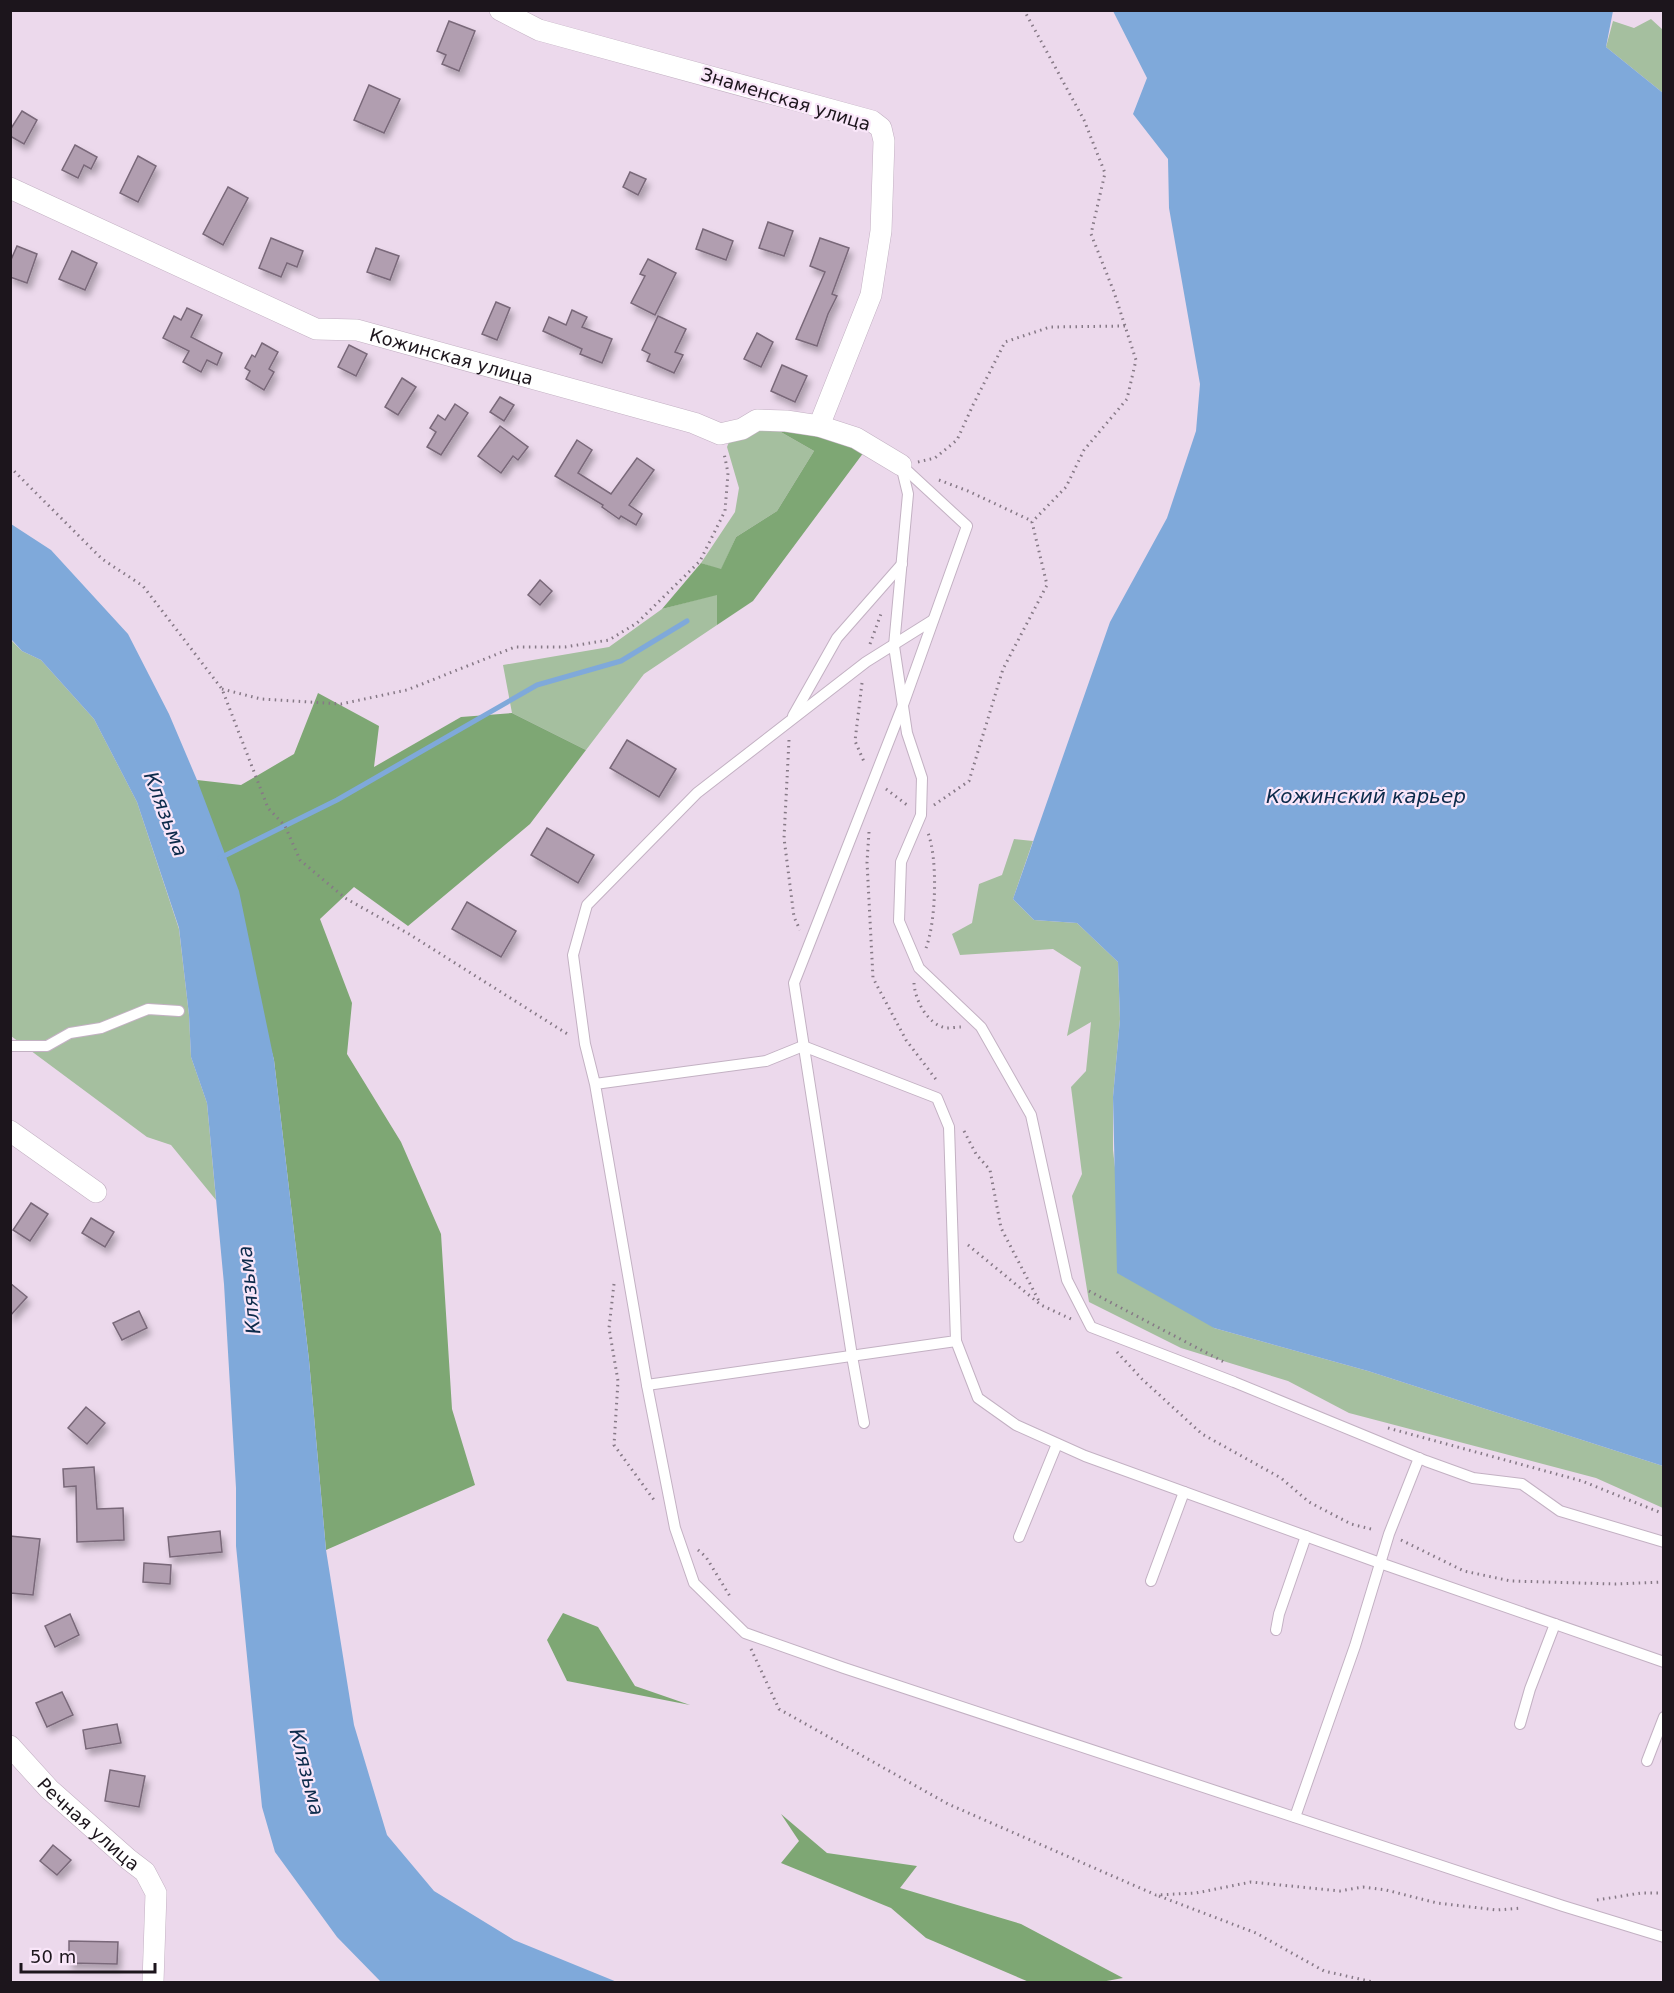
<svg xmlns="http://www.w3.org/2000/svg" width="1674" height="1993" viewBox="0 0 1674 1993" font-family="'DejaVu Sans',sans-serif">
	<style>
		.green { fill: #a5bf9f }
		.forest { fill: #7ea774 }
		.water { fill: #7fa9da }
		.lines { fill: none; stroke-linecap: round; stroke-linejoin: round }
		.stream { stroke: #7fa9da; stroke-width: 5 }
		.building { fill: #b19eb0; stroke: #796879; stroke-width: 1.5; filter: url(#shadow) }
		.lane-casing { stroke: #c3b1c3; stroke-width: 12 }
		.street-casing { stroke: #c3b1c3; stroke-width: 22 }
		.path { stroke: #867986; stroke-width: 3; stroke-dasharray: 1.5 4.5; stroke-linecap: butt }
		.lane { stroke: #fff; stroke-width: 10 }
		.street { stroke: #fff; stroke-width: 21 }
		.labels { text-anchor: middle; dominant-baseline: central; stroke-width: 4.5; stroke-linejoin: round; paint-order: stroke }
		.street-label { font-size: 18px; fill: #1c151c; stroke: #f9e6f9 }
		.water-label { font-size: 20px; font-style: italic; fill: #0c2b4b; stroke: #f9e6f9 }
	</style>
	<defs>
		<filter id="shadow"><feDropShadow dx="3.5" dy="6" stdDeviation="3" flood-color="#0004"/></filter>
	</defs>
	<rect width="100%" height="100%" fill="#ecd9ec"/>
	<!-- green -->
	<g class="green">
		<polygon points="1651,19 1663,30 1663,93 1606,47 1613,21 1634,28"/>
		<polygon points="759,430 779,431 814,451 777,511 736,537 721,570 701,563 735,512 739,488 727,447 729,442"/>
		<polygon points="718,594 717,625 644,674 586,750 512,713 503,665 609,647 662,609"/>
		<polygon points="10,639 22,651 41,660 94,719 137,802 179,929 189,1015 191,1057 207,1103 216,1200 171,1145 147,1137 11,1036"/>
		<polygon points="1014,839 1033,841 1013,899 1034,920 1077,923 1118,962 1120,1019 1113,1097 1113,1150 1117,1186 1214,1328 1368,1371 1663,1466 1663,1508 1596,1478 1349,1413 1288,1381 1181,1348 1089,1302 1072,1196 1082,1174 1071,1087 1086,1071 1091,1022 1067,1036 1081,967 1053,949 960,955 952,934 972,923 979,884 1002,875"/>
	</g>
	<!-- forest -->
	<g class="forest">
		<polygon points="779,431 823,434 864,452 753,601 717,625 717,595 662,609 701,563 721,569 736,537 777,511 814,451"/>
		<polygon points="318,693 379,726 374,767 461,717 512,713 586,750 530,824 408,926 354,887 320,919 352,1003 347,1054 401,1142 441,1234 452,1409 475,1485 326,1550 309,1360 274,1060 197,780 241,785 294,754"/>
		<polygon points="563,1613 598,1627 635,1686 690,1705 567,1681 547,1640"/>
		<polygon points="781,1814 827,1853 917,1866 900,1888 1021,1924 1123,1978 1101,1982 1029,1982 926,1938 891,1908 781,1863 799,1841"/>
	</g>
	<!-- water -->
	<g class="water">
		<polygon points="1113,11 1613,11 1606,47 1663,93 1663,1466 1368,1371 1214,1328 1117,1273 1113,1097 1120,1019 1118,962 1077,923 1034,920 1013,899 1110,622 1167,518 1196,431 1200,384 1169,208 1168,159 1133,114 1147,78"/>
		<polygon points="11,524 51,550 128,634 169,714 197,780 239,891 274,1060 309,1360 326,1550 354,1725 387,1835 434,1891 514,1940 617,1982 381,1982 337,1937 275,1852 262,1807 236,1546 236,1488 224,1284 207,1103 191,1057 189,1015 179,928 137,802 94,719 41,660 22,651 11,639"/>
	</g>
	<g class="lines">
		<!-- stream -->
		<polyline class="stream" points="220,858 337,800 537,685 621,661 687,621"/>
	</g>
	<!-- building -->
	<g class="building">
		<polygon points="449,21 475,31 459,71 442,64 446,55 437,51"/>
		<polygon points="369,85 400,99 384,133 354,120"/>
		<polygon points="22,111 37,120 24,144 10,136 10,130"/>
		<polygon points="75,145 97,157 91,169 84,165 78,178 62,170"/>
		<polygon points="138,156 156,166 138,202 120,193"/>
		<polygon points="630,172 646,179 638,195 623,187"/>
		<polygon points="228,187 248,198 223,245 203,234"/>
		<polygon points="768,222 793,231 784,256 759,248"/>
		<polygon points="703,229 733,241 726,260 696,249"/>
		<polygon points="271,238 303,251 297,267 287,263 281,277 259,268"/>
		<polygon points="820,238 849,248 832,294 837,296 828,314 817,346 796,339 825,272 810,266"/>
		<polygon points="17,246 37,254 27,283 10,277 10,262"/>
		<polygon points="376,248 399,256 390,280 367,272"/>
		<polygon points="72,251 97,263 85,290 59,279"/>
		<polygon points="648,259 676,273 655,315 631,303 645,276 640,274"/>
		<polygon points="496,302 510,308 497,340 482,334"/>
		<polygon points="187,308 202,315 191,337 222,353 217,365 207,360 201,372 183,362 189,351 163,338 174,316 181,320"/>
		<polygon points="572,310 587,317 582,327 612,339 602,363 580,354 582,349 543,331 549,317 566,325"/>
		<polygon points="658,316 686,329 675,352 683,355 674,373 647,361 650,354 642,350"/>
		<polygon points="757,333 773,342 761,367 744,359"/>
		<polygon points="262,343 278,352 269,369 274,372 264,390 246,379 250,371 245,368 252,355 255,357"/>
		<polygon points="349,345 367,354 356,376 338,367"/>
		<polygon points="782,365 807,376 795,402 771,391"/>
		<polygon points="402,378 416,387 398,415 385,407"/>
		<polygon points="500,397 514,405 504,421 490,412"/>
		<polygon points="455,404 468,413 441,455 427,447 436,432 430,428 438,415 445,420"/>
		<polygon points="500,426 528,447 518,460 513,456 501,473 478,456"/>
		<polygon points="577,440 592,450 578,473 611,494 637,458 654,470 629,505 642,514 636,525 621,516 619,519 602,507 603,505 555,476"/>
		<polygon points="540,580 552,591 540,605 528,595"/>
		<polygon points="627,740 676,769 659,797 610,768"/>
		<polygon points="547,828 594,855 578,883 531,855"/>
		<polygon points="467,902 516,931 501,957 452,929"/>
		<polygon points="31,1203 48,1214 30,1241 13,1230"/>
		<polygon points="91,1218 114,1232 105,1247 82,1233"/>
		<polygon points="10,1283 27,1297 10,1316"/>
		<polygon points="139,1311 147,1328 122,1340 113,1323"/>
		<polygon points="86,1407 105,1423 87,1444 68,1428"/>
		<polygon points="94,1467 97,1509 123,1508 124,1540 77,1542 76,1486 64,1487 63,1469"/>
		<polygon points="220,1531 222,1552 170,1557 168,1537"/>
		<polygon points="10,1536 40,1539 33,1595 10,1593"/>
		<polygon points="144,1563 171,1565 170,1584 143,1582"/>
		<polygon points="70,1614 79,1635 55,1647 45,1626"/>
		<polygon points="62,1692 73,1715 47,1727 36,1703"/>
		<polygon points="117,1724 121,1743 86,1749 83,1730"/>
		<polygon points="110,1770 145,1776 139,1807 105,1801"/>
		<polygon points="53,1845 71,1860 57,1875 40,1861"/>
		<polygon points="69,1941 118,1942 117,1964 69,1963"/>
	</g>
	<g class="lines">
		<defs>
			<g id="lane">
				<polyline points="901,465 908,494 894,646 907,733 922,778 921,815 901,862 899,921 919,968 981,1027 1031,1115 1067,1280 1091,1327 1234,1382 1426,1461 1473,1478 1522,1484 1560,1511 1664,1542"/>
				<polyline points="793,716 837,638 902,564"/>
				<polyline points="10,1046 47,1046 70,1033 101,1028 148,1009 179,1011"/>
				<polyline points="595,1084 766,1061 803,1046 937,1098 949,1127 956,1341 647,1385 595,1084 585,1044 573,955 587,905 697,793 866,662 933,620"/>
				<polyline points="956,1341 978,1398 1016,1425 1085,1456 1380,1563 1664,1662"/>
				<polyline points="647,1385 675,1528 694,1583 745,1633 844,1668 1563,1906 1664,1937"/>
				<polyline points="864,1423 852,1356 794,983 903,705 967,526 902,466"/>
				<polyline points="1019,1537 1057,1444"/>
				<polyline points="1151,1581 1184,1492"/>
				<polyline points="1276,1630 1279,1614 1306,1536"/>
				<polyline points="1520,1724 1530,1689 1555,1624"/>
				<polyline points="1647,1761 1664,1717"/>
				<polyline points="1295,1817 1355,1646 1389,1534 1419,1458"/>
			</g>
			<g id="street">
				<polyline points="500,10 539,30 872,121 881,128 884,141 881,231 871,295 819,426"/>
				<path id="s1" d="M 10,188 L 316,329 L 357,330 L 694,423 L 720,434 L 742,429 L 757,420 L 786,421 L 819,426 L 856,438 L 901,465"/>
				<polyline points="10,1131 96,1192"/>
				<path id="s2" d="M 10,1746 L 49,1789 L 128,1859 L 145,1872 L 156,1893 L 153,1982"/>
			</g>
		</defs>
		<!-- lane casing -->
		<use href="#lane" class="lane-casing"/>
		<!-- street casing -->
		<use href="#street" class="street-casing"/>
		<!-- path -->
		<g class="path">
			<polyline points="918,462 935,458 957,440 973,405 1005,342 1050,327 1125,326"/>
			<polyline points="10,467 102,559 143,586 222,689 268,808 285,826 300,860 345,898 409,934 569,1035"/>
			<polyline points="939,480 968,491 1032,521"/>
			<polyline points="870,644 882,611"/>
			<polyline points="862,683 855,741 865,764"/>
			<polyline points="222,689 261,699 341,704 407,690 515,647 565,647 609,640 637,623 700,561 725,511 728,473 724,453"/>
			<polyline points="789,740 784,838 794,917 800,930"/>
			<polyline points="886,789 907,805"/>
			<polyline points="934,805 969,781 1003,669 1047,585 1032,522 1066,487 1084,450 1127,399 1136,360 1114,292 1091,234 1105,173 1084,120 1024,10"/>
			<polyline points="869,832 867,862 873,978 906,1040 938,1082"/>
			<path d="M 926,948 C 936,922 938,859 928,833"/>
			<path d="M 914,983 C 915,1000 927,1024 946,1028 C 951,1028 957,1027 961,1027"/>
			<polyline points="964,1131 976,1154 990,1170 1001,1228 1040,1303"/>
			<polyline points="968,1245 1041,1305 1071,1319"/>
			<polyline points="614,1284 609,1328 618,1381 614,1445 654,1500"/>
			<polyline points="1089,1291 1224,1362"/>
			<polyline points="1117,1352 1142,1379 1202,1434 1281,1478 1309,1502 1351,1524 1375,1530"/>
			<polyline points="1388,1428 1582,1481 1664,1514"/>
			<polyline points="1401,1540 1464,1571 1511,1581 1615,1584 1664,1582"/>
			<polyline points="698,1550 706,1557 731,1598"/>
			<polyline points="751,1649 779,1709 948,1804 1156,1895 1196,1893 1251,1882 1340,1891 1363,1887 1386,1890 1437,1903 1497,1910 1522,1908"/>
			<polyline points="1159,1896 1256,1933 1324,1971 1373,1982"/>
			<polyline points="1597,1900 1641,1893 1664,1893"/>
		</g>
		<!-- lane -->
		<use href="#lane" class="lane"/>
		<!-- street -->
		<use href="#street" class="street"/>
	</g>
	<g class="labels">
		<!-- street labels -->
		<g class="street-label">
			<text transform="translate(786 99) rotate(17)">Знаменская улица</text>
			<text stroke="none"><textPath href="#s1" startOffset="476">Кожинская улица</textPath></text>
			<text stroke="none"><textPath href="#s2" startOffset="111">Речная улица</textPath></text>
		</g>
		<!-- water labels -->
		<g class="water-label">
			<text x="1366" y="796">Кожинский карьер</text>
			<text transform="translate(166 814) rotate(69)">Клязьма</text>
			<text transform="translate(249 1290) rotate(-96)">Клязьма</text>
			<text transform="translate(307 1772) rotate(76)">Клязьма</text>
		</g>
	</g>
	<!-- border -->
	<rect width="1674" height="1993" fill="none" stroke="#1c151c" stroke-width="24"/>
	<!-- scale -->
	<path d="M21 1963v9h134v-9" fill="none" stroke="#1c151c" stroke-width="3"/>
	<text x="30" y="1963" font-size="18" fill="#1c151c" stroke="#f9e6f9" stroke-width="4.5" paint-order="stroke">50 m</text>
</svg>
